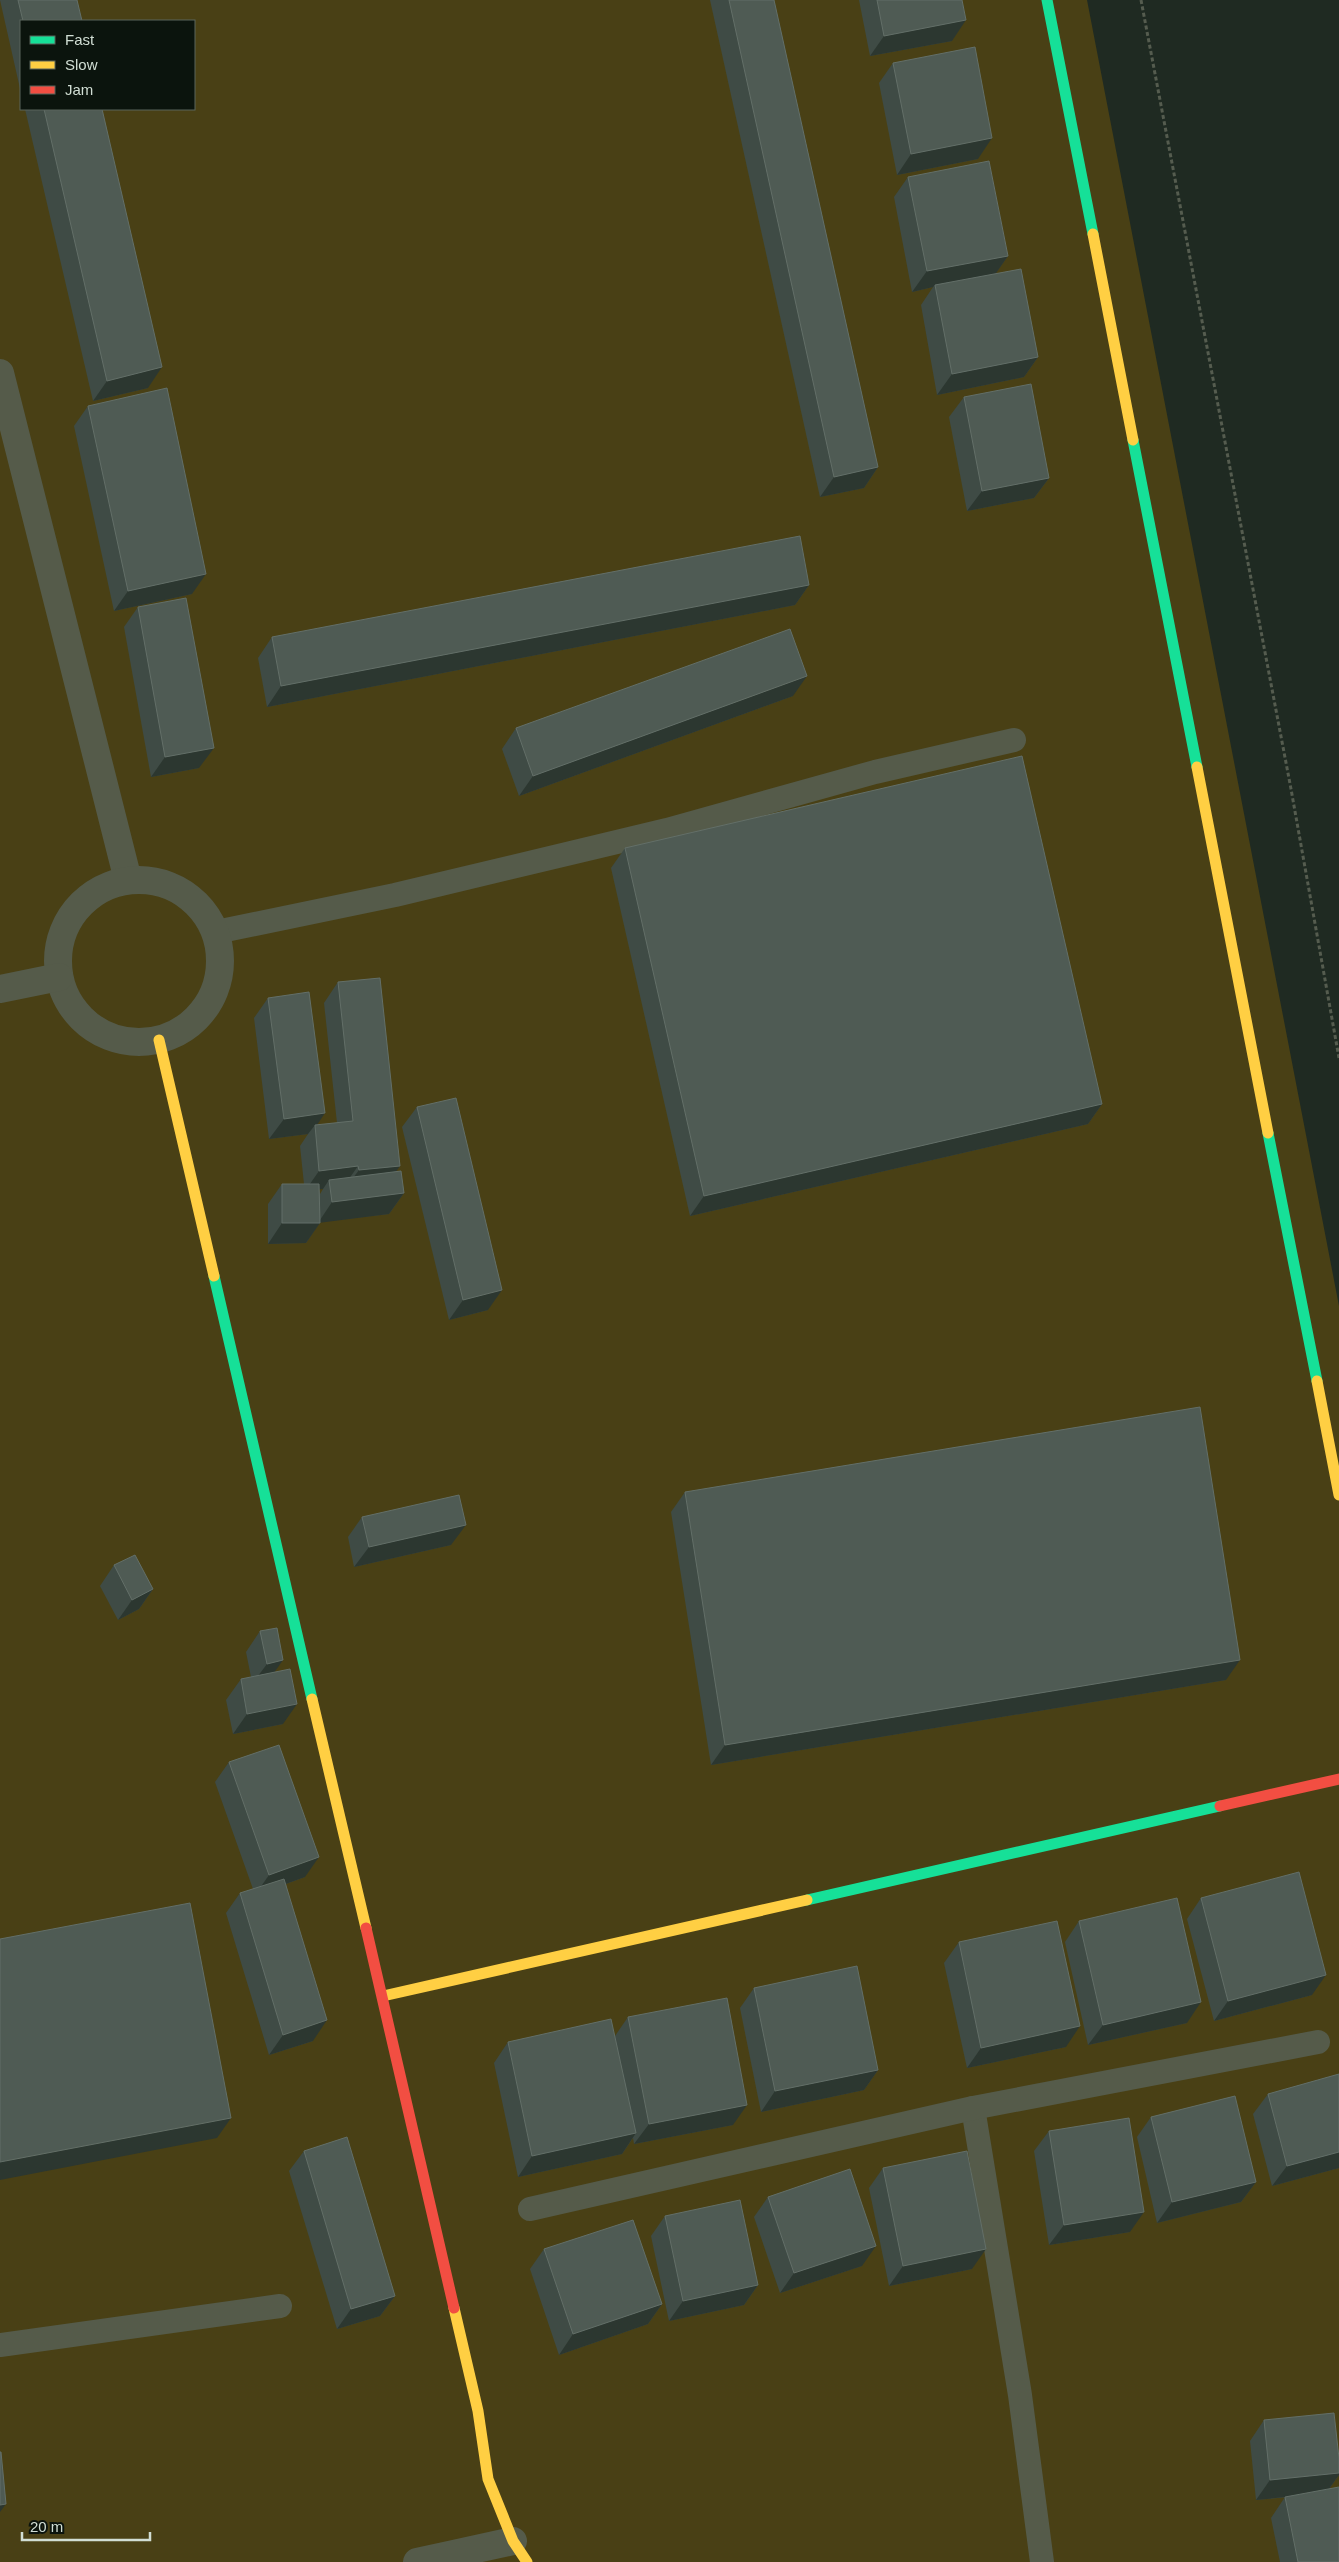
<svg xmlns="http://www.w3.org/2000/svg" width="1339" height="2562" viewBox="0 0 1339 2562" font-family="Arial,sans-serif">
	<style>
		.green { fill: #494015; fill-rule: evenodd }
		.lines { fill: none; stroke-linecap: round; stroke-linejoin: round }
		.path { stroke: #555c4f; stroke-width: 3; stroke-dasharray: 4 2.5; stroke-linecap: butt }
		.lane { stroke: #555b4a; stroke-width: 24 }
		.street { stroke: #555b4a; stroke-width: 28 }
		.fast { stroke: #16e098; stroke-width: 11 }
		.slow { stroke: #ffcf43; stroke-width: 11 }
		.jam { stroke: #f24e42; stroke-width: 11 }
		.wall { fill: #3f4b45; fill-rule: evenodd }
		.shaded-wall { fill: #2c3730 }
		.building { fill: #4f5b54; stroke: #636f68 }
	</style>
	<rect width="100%" height="100%" fill="#1f2a22"/>
	<!-- green -->
	<path class="green" d="M 0,0 L 1087,0 L 1339,1306 L 1339,2562 L 0,2562 ZM 21,21 L 194,21 L 194,109 L 21,109 Z"/>
	<g class="lines">
		<!-- path -->
		<polyline class="path" points="1141,0 1291,789 1339,1058"/>
		<!-- lane -->
		<g class="lane">
			<polyline points="216,932 395,895 667,830 875,772 1014,740"/>
			<polyline points="973,2108 1020,2395 1042,2562"/>
			<polyline points="530,2209 973,2108 1318,2042"/>
			<polyline points="0,2345 280,2306"/>
		</g>
		<!-- street -->
		<g class="street">
			<polyline points="0,373 128,880"/>
			<circle cx="139" cy="961" r="81"/>
			<polyline points="0,989 59,977"/>
			<polyline points="417,2562 513,2541"/>
		</g>
		<!-- fast -->
		<g class="fast">
			<polyline points="1047,0 1093,234"/>
			<polyline points="1133,440 1197,767"/>
			<polyline points="1268,1133 1317,1381"/>
			<polyline points="214,1276 312,1699"/>
			<polyline points="807,1900 1220,1806"/>
		</g>
		<!-- slow -->
		<g class="slow">
			<polyline points="1093,234 1133,440"/>
			<polyline points="1197,767 1268,1133"/>
			<polyline points="159,1040 214,1276"/>
			<polyline points="1317,1381 1339,1495"/>
			<polyline points="312,1699 366,1928"/>
			<polyline points="383,1996 807,1900"/>
			<polyline points="454,2308 478,2411 488,2479 513,2541 527,2562"/>
		</g>
		<!-- jam -->
		<g class="jam">
			<polyline points="1220,1806 1339,1779"/>
			<polyline points="366,1928 454,2308"/>
		</g>
	</g>
	<!-- wall -->
	<g class="wall">
		<polygon points="0,0 77,0 82,21 21,21 21,93"/>
		<polygon points="710,0 774,0 878,467 864,488 820,497"/>
		<polygon points="859,0 962,0 952,41 870,56"/>
		<polygon points="893,63 978,159 897,175 879,83"/>
		<polygon points="25,109 102,109 148,388 93,401"/>
		<polygon points="908,177 1008,256 995,274 1038,357 1024,377 937,395 921,305 933,287 912,292 894,197"/>
		<polygon points="964,397 1049,478 1034,498 967,511 949,417"/>
		<polygon points="88,406 192,594 114,611 74,426"/>
		<polygon points="809,585 795,605 267,707 258,658 272,637"/>
		<polygon points="138,607 199,768 151,777 124,627"/>
		<polygon points="793,696 519,796 502,749 516,728"/>
		<polygon points="625,848 1102,1104 1088,1124 690,1216 611,868"/>
		<path d="M 338,982 L 396,1172 L 404,1193 L 389,1214 L 320,1222 L 306,1243 L 268,1244 L 268,1204 L 282,1184 L 304,1184 L 300,1146 L 308,1134 L 269,1139 L 254,1018 L 268,998 L 317,1125 L 337,1123 L 324,1003 ZM 319,1189 L 323,1189 L 320,1194 Z"/>
		<polygon points="417,1107 488,1310 449,1320 402,1127"/>
		<polygon points="685,1492 1226,1680 711,1765 671,1512"/>
		<polygon points="362,1517 451,1545 354,1567 348,1537"/>
		<polygon points="114,1565 153,1589 139,1609 118,1620 100,1586"/>
		<polygon points="260,1631 275,1672 283,1724 233,1734 226,1700 241,1679 251,1677 246,1652"/>
		<polygon points="229,1762 305,1877 286,1884 313,2041 269,2055 226,1913 240,1893 253,1889 215,1782"/>
		<polygon points="1201,1898 1312,1995 1214,2021 1187,1919"/>
		<polygon points="1079,1921 1187,2023 1088,2045 1065,1942"/>
		<polygon points="959,1942 1066,2047 967,2068 944,1963"/>
		<polygon points="754,1988 878,2070 864,2090 761,2112 740,2008"/>
		<polygon points="628,2017 733,2125 634,2144 633,2138 622,2154 518,2177 494,2063 508,2042 615,2036"/>
		<polygon points="1339,2074 1339,2168 1272,2186 1253,2114 1268,2094"/>
		<polygon points="1151,2117 1256,2182 1241,2202 1157,2223 1137,2137"/>
		<polygon points="1049,2131 1130,2232 1049,2245 1034,2151"/>
		<polygon points="304,2151 395,2296 380,2316 337,2329 289,2171"/>
		<polygon points="883,2168 972,2269 889,2286 869,2188"/>
		<polygon points="768,2197 862,2266 780,2293 754,2217"/>
		<polygon points="665,2216 758,2285 744,2305 669,2321 651,2236"/>
		<polygon points="544,2249 662,2304 648,2324 559,2355 530,2269"/>
		<polygon points="1264,2420 1339,2458 1339,2475 1329,2489 1339,2562 1280,2562 1271,2518 1285,2497 1288,2497 1256,2500 1250,2441"/>
	</g>
	<!-- shaded-wall -->
	<g class="shaded-wall">
		<polygon points="966,20 952,41 870,56 884,36"/>
		<polygon points="992,138 978,159 897,175 911,154"/>
		<polygon points="1008,256 994,276 935,285 933,287 912,292 927,271"/>
		<polygon points="1038,357 1024,377 937,395 952,374"/>
		<polygon points="162,367 148,388 93,401 107,381"/>
		<polygon points="878,467 864,488 820,497 834,477"/>
		<polygon points="1049,478 1034,498 967,511 982,491"/>
		<polygon points="206,574 192,594 114,611 128,591"/>
		<polygon points="809,585 795,605 267,707 281,686"/>
		<polygon points="807,676 793,696 519,796 533,776"/>
		<polygon points="214,748 199,768 151,777 165,757"/>
		<polygon points="1102,1104 1088,1124 690,1216 704,1196"/>
		<polygon points="325,1113 315,1128 315,1125 308,1134 269,1139 284,1119"/>
		<polygon points="358,1166 344,1186 329,1180 323,1189 305,1191 319,1171"/>
		<polygon points="400,1166 386,1186 344,1190 359,1170"/>
		<polygon points="404,1193 389,1214 318,1223 332,1202"/>
		<polygon points="282,1223 320,1223 306,1243 268,1244"/>
		<polygon points="502,1290 488,1310 449,1320 463,1300"/>
		<polygon points="466,1525 451,1545 354,1567 369,1547"/>
		<polygon points="153,1589 139,1609 118,1620 132,1600"/>
		<polygon points="283,1660 269,1680 252,1684 267,1664"/>
		<polygon points="1240,1660 1226,1680 711,1765 725,1745"/>
		<polygon points="297,1704 283,1724 233,1734 247,1714"/>
		<polygon points="319,1857 305,1877 255,1895 269,1875"/>
		<polygon points="1326,1975 1312,1995 1214,2021 1228,2001"/>
		<polygon points="1201,2002 1187,2023 1088,2045 1103,2025"/>
		<polygon points="327,2020 313,2041 269,2055 283,2035"/>
		<polygon points="1080,2026 1066,2047 967,2068 981,2048"/>
		<polygon points="878,2070 864,2090 761,2112 775,2091"/>
		<polygon points="747,2105 733,2125 634,2144 649,2124"/>
		<polygon points="231,2118 217,2138 0,2180 0,2162"/>
		<polygon points="636,2133 622,2154 518,2177 532,2156"/>
		<polygon points="1339,2152 1339,2168 1272,2186 1287,2166"/>
		<polygon points="1256,2182 1241,2202 1157,2223 1172,2202"/>
		<polygon points="1144,2212 1130,2232 1049,2245 1064,2225"/>
		<polygon points="876,2246 862,2266 780,2293 794,2273"/>
		<polygon points="986,2249 972,2269 889,2286 903,2266"/>
		<polygon points="758,2285 744,2305 669,2321 683,2301"/>
		<polygon points="395,2296 380,2316 337,2329 351,2309"/>
		<polygon points="662,2304 648,2324 559,2355 573,2334"/>
		<polygon points="1339,2473 1339,2475 1326,2493 1256,2500 1270,2480"/>
		<polygon points="6,2504 0,2512 0,2505"/>
	</g>
	<!-- building -->
	<g class="building">
		<polygon points="18,0 77,0 82,21 23,21"/>
		<polygon points="729,0 774,0 878,467 834,477"/>
		<polygon points="877,0 962,0 966,20 884,36"/>
		<polygon points="975,47 992,138 911,154 893,63"/>
		<polygon points="44,109 102,109 162,367 107,381"/>
		<polygon points="989,161 1008,256 927,271 908,177"/>
		<polygon points="1021,269 1038,357 952,374 935,285"/>
		<polygon points="1031,384 1049,478 982,491 964,397"/>
		<polygon points="167,388 206,574 128,591 88,406"/>
		<polygon points="800,536 809,585 281,686 272,637"/>
		<polygon points="186,598 214,748 165,757 138,607"/>
		<polygon points="790,629 807,676 533,776 516,728"/>
		<polygon points="1022,756 1102,1104 704,1196 625,848"/>
		<polygon points="380,978 400,1166 359,1170 358,1166 319,1171 315,1125 353,1121 338,982"/>
		<polygon points="309,992 325,1113 284,1119 268,998"/>
		<polygon points="456,1098 502,1290 463,1300 417,1107"/>
		<polygon points="401,1171 404,1193 332,1202 329,1180"/>
		<polygon points="282,1184 319,1184 320,1223 282,1223"/>
		<polygon points="1200,1407 1240,1660 725,1745 685,1492"/>
		<polygon points="459,1495 466,1525 369,1547 362,1517"/>
		<polygon points="135,1555 153,1589 132,1600 114,1565"/>
		<polygon points="277,1628 283,1660 267,1664 260,1631"/>
		<polygon points="290,1669 297,1704 247,1714 241,1679"/>
		<polygon points="279,1745 319,1857 269,1875 229,1762"/>
		<polygon points="1299,1872 1326,1975 1228,2001 1201,1898"/>
		<polygon points="284,1879 327,2020 283,2035 240,1893"/>
		<polygon points="1177,1898 1201,2002 1103,2025 1079,1921"/>
		<polygon points="190,1903 231,2118 0,2162 0,1939"/>
		<polygon points="1057,1921 1080,2026 981,2048 959,1942"/>
		<polygon points="857,1966 878,2070 775,2091 754,1988"/>
		<polygon points="727,1998 747,2105 649,2124 628,2017"/>
		<polygon points="611,2019 636,2133 532,2156 508,2042"/>
		<polygon points="1339,2074 1339,2152 1287,2166 1268,2094"/>
		<polygon points="1235,2096 1256,2182 1172,2202 1151,2117"/>
		<polygon points="1129,2118 1144,2212 1064,2225 1049,2131"/>
		<polygon points="347,2137 395,2296 351,2309 304,2151"/>
		<polygon points="967,2151 986,2249 903,2266 883,2168"/>
		<polygon points="850,2169 876,2246 794,2273 768,2197"/>
		<polygon points="740,2200 758,2285 683,2301 665,2216"/>
		<polygon points="633,2220 662,2304 573,2334 544,2249"/>
		<polygon points="1334,2413 1339,2458 1339,2473 1270,2480 1264,2420"/>
		<polygon points="0,2452 1,2452 6,2504 0,2505"/>
		<polygon points="1339,2487 1339,2562 1298,2562 1285,2497"/>
	</g>
	<!-- legend -->
	<rect x="20" y="20" width="175" height="90" fill="#0b140d" stroke="#5a655d"/>
	<rect x="30" y="36" width="25" height="8" fill="#16e098" stroke="#5a655d"/>
	<text x="65" y="45" font-size="15" fill="#d1ded4">Fast</text>
	<rect x="30" y="61" width="25" height="8" fill="#ffcf43" stroke="#5a655d"/>
	<text x="65" y="70" font-size="15" fill="#d1ded4">Slow</text>
	<rect x="30" y="86" width="25" height="8" fill="#f24e42" stroke="#5a655d"/>
	<text x="65" y="95" font-size="15" fill="#d1ded4">Jam</text>
	<!-- scale -->
	<path d="M22 2532v8h128v-8" fill="none" stroke="#d1ded4" stroke-width="2.5"/>
	<text x="30" y="2532" font-size="15" fill="#d1ded4" stroke="#0b140d" stroke-width="4" paint-order="stroke">20 m</text>
</svg>
